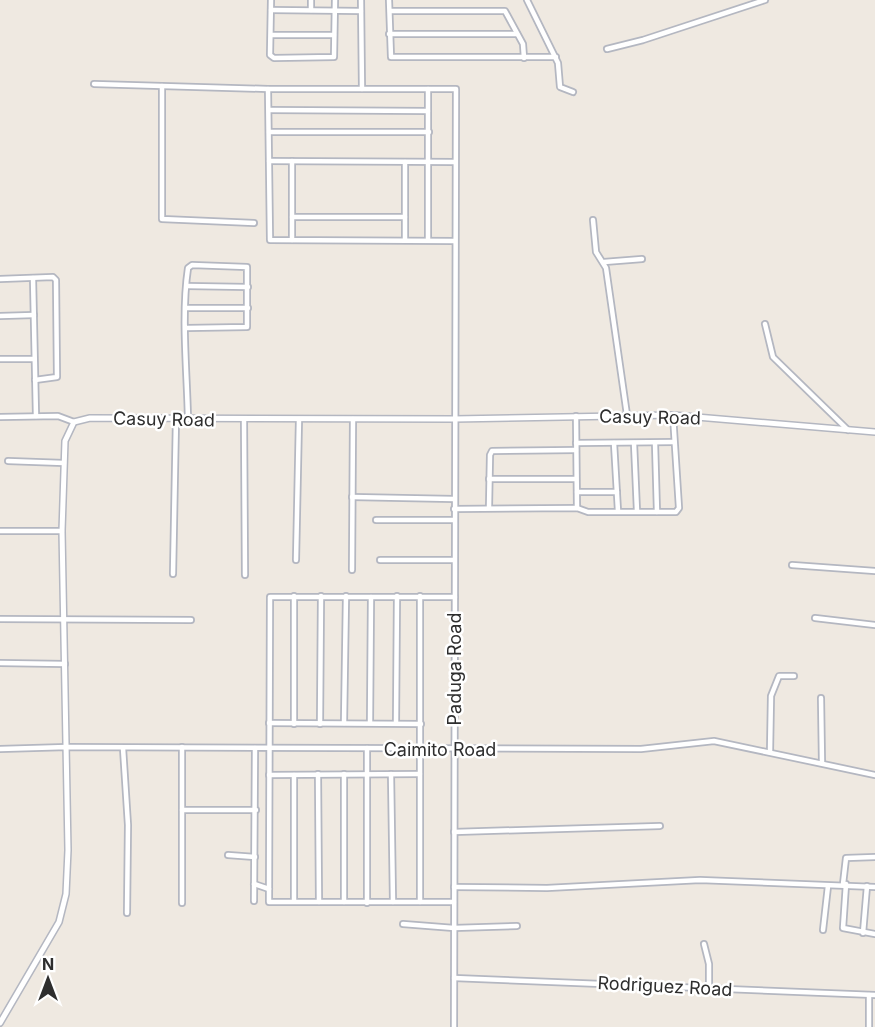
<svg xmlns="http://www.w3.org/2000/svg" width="875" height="1027" viewBox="0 0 875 1027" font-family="Inter,sans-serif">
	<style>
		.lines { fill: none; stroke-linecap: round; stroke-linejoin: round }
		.minor-casing { stroke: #b4b7c1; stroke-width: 8 }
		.tertiary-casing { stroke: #b4b7c1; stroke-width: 8 }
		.minor { stroke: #fff; stroke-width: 4.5 }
		.tertiary { stroke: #fff; stroke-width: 5 }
		.labels { text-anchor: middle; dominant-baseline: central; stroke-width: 5; stroke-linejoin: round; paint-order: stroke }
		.street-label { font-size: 18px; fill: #2e2e2e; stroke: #fff }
	</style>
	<rect width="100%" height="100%" fill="#efe9e1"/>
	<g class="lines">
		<defs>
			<g id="minor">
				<polyline points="271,0 270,55 274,58 334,57 335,0"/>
				<polyline points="361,0 362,89"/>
				<polyline points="389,0 391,57 556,57"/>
				<polyline points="527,0 558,63 560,87 573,92"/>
				<polyline points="271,10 361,11"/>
				<polyline points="311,10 311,0"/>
				<polyline points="390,11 505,11 523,44 524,58"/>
				<polyline points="389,34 517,34"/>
				<polyline points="271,35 334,35"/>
				<polyline points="607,49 643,40 765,0"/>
				<polyline points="94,84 268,89 456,89 454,1027"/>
				<polyline points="162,86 162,219 254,223"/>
				<polyline points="268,89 270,240 454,241"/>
				<polyline points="269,110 428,111"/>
				<polyline points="269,132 429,132"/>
				<polyline points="269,161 454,162"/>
				<polyline points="405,162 405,240"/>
				<polyline points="292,217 405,217"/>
				<polyline points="593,220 596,252 606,268 627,415"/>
				<polyline points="292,240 292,161"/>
				<polyline points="428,240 428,89"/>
				<polyline points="604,262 642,259"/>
				<polyline points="33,278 36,416"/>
				<polyline points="0,279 53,277 56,280 57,377 35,380"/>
				<polyline points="187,286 248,287"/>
				<polyline points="186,308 248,308"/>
				<polyline points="0,316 34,315"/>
				<polyline points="765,324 773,357 848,430"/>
				<path d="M 187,328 L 247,327 L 247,267 L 192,265 L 188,268 C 181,315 187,371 188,419"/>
				<polyline points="0,359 34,359"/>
				<polyline points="576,416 577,508"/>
				<polyline points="0,417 58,416 74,422"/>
				<polyline points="244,419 245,575"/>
				<polyline points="576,443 673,442"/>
				<polyline points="614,443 618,511"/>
				<polyline points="634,443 637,511"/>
				<polyline points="655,443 657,512"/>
				<polyline points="8,461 64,463"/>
				<polyline points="489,479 576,479"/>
				<polyline points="577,492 617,492"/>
				<polyline points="352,497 454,499"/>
				<polyline points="489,507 490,455 492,451 576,450"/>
				<polyline points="454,509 577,508 588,512 676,512 679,508 673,415"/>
				<polyline points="376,520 454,520"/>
				<polyline points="0,531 62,531"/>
				<polyline points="296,560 299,419"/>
				<polyline points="380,560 454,560"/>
				<polyline points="792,565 875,571"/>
				<polyline points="352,570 353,419"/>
				<polyline points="173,574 176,419"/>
				<polyline points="815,618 875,625"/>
				<polyline points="0,619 191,620"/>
				<polyline points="0,663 65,664"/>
				<polyline points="821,698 822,763"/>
				<polyline points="269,723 421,724"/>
				<polyline points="344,723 346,596"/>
				<polyline points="370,723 371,597"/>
				<polyline points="396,723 397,596"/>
				<polyline points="294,724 294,596"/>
				<polyline points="320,724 321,596"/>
				<polyline points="123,748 128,825 127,913"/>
				<polyline points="367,748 367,903"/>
				<polyline points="0,749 67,747 641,749 714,741 875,775"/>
				<polyline points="770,752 771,696 779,676 794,676"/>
				<polyline points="318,774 319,902"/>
				<polyline points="344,774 344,902"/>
				<polyline points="391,774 393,902"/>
				<polyline points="269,775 420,774"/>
				<polyline points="294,775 294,901"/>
				<polyline points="182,810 256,810"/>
				<polyline points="454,832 660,826"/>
				<polyline points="228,855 255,857"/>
				<polyline points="254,884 269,889"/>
				<polyline points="843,884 846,858 875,857"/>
				<polyline points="846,884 843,928 875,934"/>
				<polyline points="454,887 547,888 700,880 875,887"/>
				<polyline points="254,901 255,748"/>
				<polyline points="420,902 420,596"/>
				<polyline points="454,902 269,902 270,597 455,597"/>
				<polyline points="182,903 182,747"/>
				<polyline points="403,924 454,928 517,926"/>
				<polyline points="823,930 828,886"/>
				<polyline points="863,933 867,886"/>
				<polyline points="704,944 709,964 709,988"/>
				<polyline points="454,978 875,995"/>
				<polyline points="869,1027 869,995"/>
			</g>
			<polyline id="tertiary" points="0,1023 59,922 66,894 68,850 62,531 65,441 74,422 90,418 454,419 673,415 875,432"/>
		</defs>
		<!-- minor casing -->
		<use href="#minor" class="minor-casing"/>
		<!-- tertiary casing -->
		<use href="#tertiary" class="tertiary-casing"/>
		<!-- minor -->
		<use href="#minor" class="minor"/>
		<!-- tertiary -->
		<use href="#tertiary" class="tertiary"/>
	</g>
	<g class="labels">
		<!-- street labels -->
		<g class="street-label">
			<text transform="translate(650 417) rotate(1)">Casuy Road</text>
			<text transform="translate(164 419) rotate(1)">Casuy Road</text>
			<text transform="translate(454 669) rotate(-90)">Paduga Road</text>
			<text x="440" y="749">Caimito Road</text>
			<text transform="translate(665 986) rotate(3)">Rodriguez Road</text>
		</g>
	</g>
	<!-- north arrow -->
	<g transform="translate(48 979)" stroke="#ffffff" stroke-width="4.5" paint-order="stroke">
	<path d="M0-4.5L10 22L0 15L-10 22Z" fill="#2e2e2e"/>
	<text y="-9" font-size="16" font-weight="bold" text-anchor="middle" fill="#2e2e2e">N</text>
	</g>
</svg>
